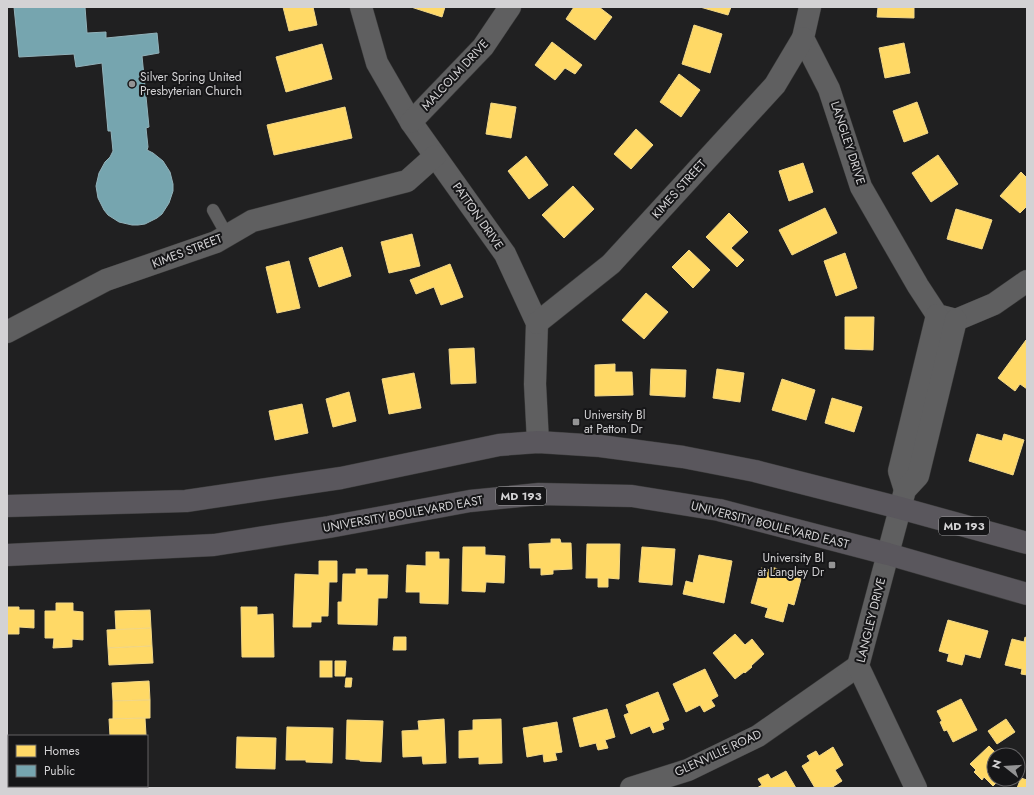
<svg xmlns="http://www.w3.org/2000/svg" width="1034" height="795" viewBox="0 0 1034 795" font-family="Jost,sans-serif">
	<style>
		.homes { fill: #ffd966; stroke: #f2d787 }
		.public { fill: #76a5af; stroke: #92b2ba }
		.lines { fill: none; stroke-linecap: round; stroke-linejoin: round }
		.service-casing { stroke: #3a3a3a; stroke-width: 13 }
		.minor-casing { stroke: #3a3a3a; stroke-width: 23 }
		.primary-casing { stroke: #3a3a3a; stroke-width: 23 }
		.service { stroke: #5f5f60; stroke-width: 12 }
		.minor { stroke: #5f5f60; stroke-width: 22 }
		.primary { stroke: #5a575d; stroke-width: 22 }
		.poi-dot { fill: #949495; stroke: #161618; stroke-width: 1.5 }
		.labels { text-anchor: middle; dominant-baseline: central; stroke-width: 4; stroke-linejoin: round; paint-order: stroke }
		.shield { fill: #161618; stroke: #9a9a9c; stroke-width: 1 }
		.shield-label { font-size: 11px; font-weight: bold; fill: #d3d2d4 }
		.street-label { font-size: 12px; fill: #d3d2d4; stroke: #161618 }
		.poi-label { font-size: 12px; fill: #d3d2d4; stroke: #161618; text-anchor: start }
	</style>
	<rect width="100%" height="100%" fill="#202021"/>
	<!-- homes -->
	<g class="homes">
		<polygon points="283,7 313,7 317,25 289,31"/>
		<polygon points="411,7 445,7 442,17"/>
		<polygon points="574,7 599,7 612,17 595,40 566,19"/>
		<polygon points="700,7 731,7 728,15"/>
		<polygon points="878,7 914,7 914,18 877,17"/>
		<polygon points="694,25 722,34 710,73 682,64"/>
		<polygon points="552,42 582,65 575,74 565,68 555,80 535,65"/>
		<polygon points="904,43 910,73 885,78 879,48"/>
		<polygon points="322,44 332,79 286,92 276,57"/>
		<polygon points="679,74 700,90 681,117 660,102"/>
		<polygon points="917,102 928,133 904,142 893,111"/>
		<polygon points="491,103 516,107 511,138 486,134"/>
		<polygon points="345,107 352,138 274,155 267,125"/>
		<polygon points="636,129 653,145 631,169 614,154"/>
		<polygon points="938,155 958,184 931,202 912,173"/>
		<polygon points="526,156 548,185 529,199 508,171"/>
		<polygon points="803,163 813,192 789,201 779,171"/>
		<polygon points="1021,172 1027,178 1027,206 1020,213 1000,196"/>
		<polygon points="573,186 594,209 564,238 542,215"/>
		<polygon points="825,208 837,233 792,255 779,230"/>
		<polygon points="956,209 992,220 982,249 947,239"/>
		<polygon points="729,213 748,232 731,248 744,260 737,267 706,237"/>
		<polygon points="412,234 420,266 389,273 381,242"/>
		<polygon points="342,247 351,276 319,287 309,258"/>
		<polygon points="689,250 710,270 693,288 672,267"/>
		<polygon points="845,253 857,288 836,296 824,261"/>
		<polygon points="289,261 300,308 277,313 266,267"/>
		<polygon points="450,264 463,297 441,305 434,287 416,294 410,280"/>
		<polygon points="646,293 668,312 644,339 622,320"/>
		<polygon points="845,317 874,317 873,350 845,349"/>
		<polygon points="1026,340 1027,389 1020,384 1015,391 998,378"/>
		<polygon points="474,348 476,383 451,384 449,349"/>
		<polygon points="615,364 615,372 632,372 633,395 595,396 595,365"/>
		<polygon points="651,369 686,370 685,397 650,395"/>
		<polygon points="717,369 744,373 740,402 713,398"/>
		<polygon points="414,373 421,408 389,414 382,379"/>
		<polygon points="782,379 815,390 806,420 772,410"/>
		<polygon points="349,392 356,421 333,427 326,399"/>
		<polygon points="832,398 862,407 854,432 825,423"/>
		<polygon points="302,404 308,433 275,440 269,411"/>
		<polygon points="977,434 1002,441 1004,434 1024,440 1013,475 969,461"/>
		<polygon points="551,539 560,539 561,543 571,543 572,569 553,570 553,574 541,575 541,568 530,568 529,544 551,543"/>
		<polygon points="587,544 620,544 619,579 608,578 608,587 598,587 598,578 586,578"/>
		<polygon points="463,547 485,547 485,555 505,556 504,583 486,582 485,592 462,591"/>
		<polygon points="642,547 675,549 672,585 639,582"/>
		<polygon points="426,552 439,552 439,559 449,559 448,604 420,603 420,592 406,592 407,565 426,566"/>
		<polygon points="699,555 732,561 724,603 683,594 686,581 693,583"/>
		<polygon points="319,561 337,561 337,582 329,582 328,616 321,616 321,622 311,622 311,627 293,627 295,574 319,575"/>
		<polygon points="771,567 782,570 781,573 801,579 794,605 788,603 783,622 765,617 768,608 751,603 761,568 771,570"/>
		<polygon points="356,569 367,569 367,575 388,575 387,598 378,598 377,625 338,624 338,602 342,602 343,574 356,574"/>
		<polygon points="56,603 73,603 73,611 83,612 83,640 72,639 72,647 53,648 54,638 45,638 45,611 56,611"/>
		<polygon points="7,607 19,607 19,610 34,610 34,628 19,627 19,634 7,634"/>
		<polygon points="241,607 257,607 257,615 273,614 274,657 242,657"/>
		<polygon points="150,610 151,628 116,630 115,611"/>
		<polygon points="948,620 988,631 980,658 965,654 962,665 947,661 949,654 939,651"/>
		<polygon points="151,628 152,646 108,648 107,630"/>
		<polygon points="735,634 745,645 752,639 764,654 751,666 752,667 745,673 744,672 735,679 713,653"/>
		<polygon points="394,637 406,637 406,650 393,650"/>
		<polygon points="1025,637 1027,638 1027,675 1021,674 1022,669 1005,665 1012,639 1024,642"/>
		<polygon points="152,646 153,663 109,665 108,648"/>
		<rect x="320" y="661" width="12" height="16"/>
		<polygon points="335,661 346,661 345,676 335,676"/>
		<polygon points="705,669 718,696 711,700 715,706 704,712 700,705 686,712 673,684"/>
		<polygon points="346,678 352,678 351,687 345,687"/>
		<polygon points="149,681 150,700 113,701 112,683"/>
		<polygon points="658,692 669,720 662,723 664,729 653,733 650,726 631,734 624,715 629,713 626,705"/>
		<polygon points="961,699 977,730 953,742 947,730 944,731 940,722 942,721 937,711"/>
		<polygon points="150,700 150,718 113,719 113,701"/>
		<polygon points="607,709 615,737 605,740 608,748 598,750 596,743 580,747 573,718"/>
		<polygon points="145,718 146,735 110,736 109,719"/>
		<polygon points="444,719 446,763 423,764 422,756 403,757 402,731 419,730 418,721"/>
		<polygon points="501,719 502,763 479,764 479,757 459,758 459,731 473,730 473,720"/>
		<polygon points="1006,719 1015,732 997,744 988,731"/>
		<polygon points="347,720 383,721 381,762 360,761 360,760 346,759"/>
		<polygon points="557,722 562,752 555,753 557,760 544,762 543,754 527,757 523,728"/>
		<polygon points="287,727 333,728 332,763 306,762 306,760 286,760"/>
		<polygon points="237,737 276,738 275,769 236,768"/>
		<polygon points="989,746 998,755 994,755 994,779 1000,779 993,786 984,777 982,780 974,772 976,770 970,764"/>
		<polygon points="833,747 843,765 835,770 842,781 831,788 815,788 802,766 810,761 807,756 816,751 819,756"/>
		<polygon points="786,771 796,788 757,788 762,785 758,779 768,774 771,779"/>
		<polygon points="1021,778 1027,780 1027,788 1017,788"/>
		<polygon points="106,786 142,786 142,788 107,788"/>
	</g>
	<!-- public -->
	<polygon class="public" points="14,7 85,7 87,33 106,32 106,38 157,33 159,53 142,56 149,127 146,128 148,147 147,150 153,153 163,161 170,172 173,184 173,191 169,203 162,214 157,218 145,224 138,225 132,225 119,222 108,215 104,210 98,198 96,186 99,173 105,162 110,157 113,151 111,131 108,131 102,63 76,67 74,54 19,57"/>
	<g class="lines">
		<defs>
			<polyline id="service" points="213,210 227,235"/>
			<g id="minor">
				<polyline points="361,7 377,63 411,122 505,254 537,323 535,384 538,442"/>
				<polyline points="810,7 803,38 829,89 861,187 918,286 937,315 956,320"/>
				<polyline points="411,122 483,47 510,7"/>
				<polyline points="956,320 994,304 1027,281"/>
				<polyline points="537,323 611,264 775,85 803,38"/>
				<polyline points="7,332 106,280 216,242 252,221 407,181 435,156"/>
				<polyline points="905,490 899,471 937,315"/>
				<polyline points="631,788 688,770 758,736 858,666"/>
				<polyline points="916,788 858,666 905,490 918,476 956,320"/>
			</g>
			<g id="primary">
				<polyline points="7,506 186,501 341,478 499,445 538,442 600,446 683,457 755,471 900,508 1027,543"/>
				<polyline points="7,555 214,545 329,527 470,501 539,494 632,496 719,510 888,554 1027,594"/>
			</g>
		</defs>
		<!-- service casing -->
		<use href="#service" class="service-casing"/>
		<!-- minor casing -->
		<use href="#minor" class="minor-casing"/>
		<!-- primary casing -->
		<use href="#primary" class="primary-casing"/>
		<!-- service -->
		<use href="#service" class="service"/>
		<!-- minor -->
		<use href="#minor" class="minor"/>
		<!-- primary -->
		<use href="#primary" class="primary"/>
	</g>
	<!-- markers -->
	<g class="poi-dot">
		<circle cx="132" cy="84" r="4"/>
		<rect x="572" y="418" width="8" height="8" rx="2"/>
		<rect x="828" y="561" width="8" height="8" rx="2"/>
	</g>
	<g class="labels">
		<!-- shield labels -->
		<g class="shield">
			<rect x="496" y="487" width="50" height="18" rx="3"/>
			<rect x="939" y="517" width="50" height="18" rx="3"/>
		</g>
		<g class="shield-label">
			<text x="521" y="496">MD 193</text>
			<text x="964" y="526">MD 193</text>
		</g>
		<!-- street labels -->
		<g class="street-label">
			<text transform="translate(455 75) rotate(-47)">MALCOLM DRIVE</text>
			<text transform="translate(848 143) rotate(72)">LANGLEY DRIVE</text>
			<text transform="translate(679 189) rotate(-48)">KIMES STREET</text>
			<text transform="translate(478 216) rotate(55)">PATTON DRIVE</text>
			<text transform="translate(187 251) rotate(-21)">KIMES STREET</text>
			<text transform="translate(403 514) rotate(-10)">UNIVERSITY BOULEVARD EAST</text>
			<text transform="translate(770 525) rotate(14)">UNIVERSITY BOULEVARD EAST</text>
			<text transform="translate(871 620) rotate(-76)">LANGLEY DRIVE</text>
			<text transform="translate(718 753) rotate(-25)">GLENVILLE ROAD</text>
		</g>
		<!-- poi labels -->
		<g class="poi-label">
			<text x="140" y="77">Silver Spring United<tspan x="140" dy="14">Presbyterian Church</tspan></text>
			<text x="584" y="415">University Bl<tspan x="584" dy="14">at Patton Dr</tspan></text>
			<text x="824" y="558" text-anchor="end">University Bl<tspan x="824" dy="14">at Langley Dr</tspan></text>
		</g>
	</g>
	<!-- border -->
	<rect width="1034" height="795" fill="none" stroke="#d3d2d4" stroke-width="16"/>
	<!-- legend -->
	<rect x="8" y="735" width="140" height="52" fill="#161618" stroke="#626163"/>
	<rect x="16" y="745" width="20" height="12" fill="#ffd966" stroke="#626163"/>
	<text x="44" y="755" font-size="12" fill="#d3d2d4">Homes</text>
	<rect x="16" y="765" width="20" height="12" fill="#76a5af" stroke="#626163"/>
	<text x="44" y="775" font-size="12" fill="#d3d2d4">Public</text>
	<!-- north arrow -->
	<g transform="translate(1006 767) rotate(287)"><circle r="19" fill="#161618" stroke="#626163"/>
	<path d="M0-3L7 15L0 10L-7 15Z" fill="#949495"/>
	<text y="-6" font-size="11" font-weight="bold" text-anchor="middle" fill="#d3d2d4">N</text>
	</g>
</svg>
